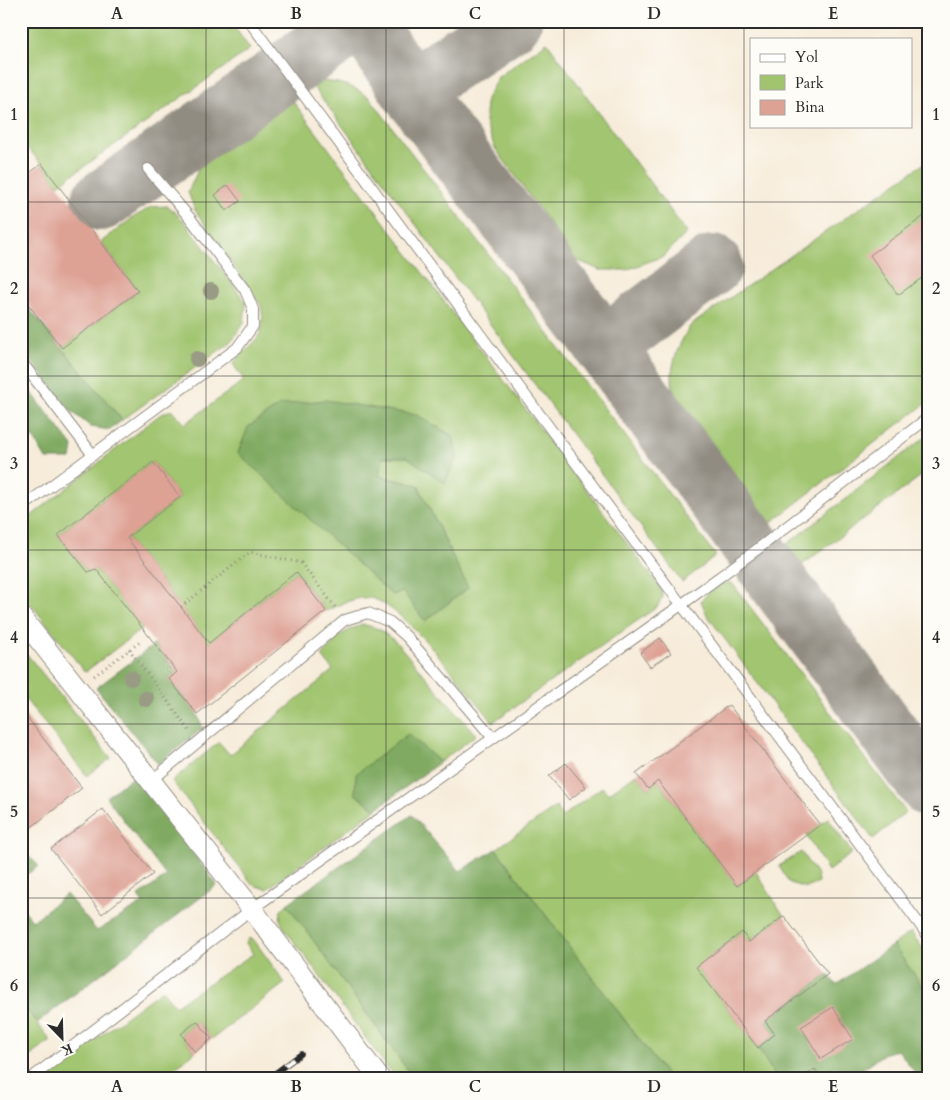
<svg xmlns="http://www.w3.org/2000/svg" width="950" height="1100" viewBox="0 0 950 1100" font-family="Cardo,serif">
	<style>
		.green { fill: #a1c56f; stroke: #66784d; fill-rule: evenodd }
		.forest { fill: #80aa62; stroke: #566a46 }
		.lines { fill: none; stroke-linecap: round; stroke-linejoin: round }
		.taxiway { stroke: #918c82; stroke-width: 60 }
		.building { fill: #dea295 }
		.lane-casing { stroke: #918c82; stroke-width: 12 }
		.street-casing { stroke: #918c82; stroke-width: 22 }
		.path { stroke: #918c82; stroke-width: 3; stroke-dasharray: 1 4; stroke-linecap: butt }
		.lane { stroke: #fff; stroke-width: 10 }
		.street { stroke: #fff; stroke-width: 20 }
		.rail-casing { stroke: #2b2b2b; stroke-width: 5.5 }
		.rail { stroke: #fdfcf7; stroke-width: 4; stroke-dasharray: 11; stroke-linecap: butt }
		.tree { fill: #9a9b85 }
		.grid { fill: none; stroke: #2b2b2b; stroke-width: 1; stroke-opacity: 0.55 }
		.neatline { fill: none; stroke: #2b2b2b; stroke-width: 2 }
		.grid-label { font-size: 16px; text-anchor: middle; font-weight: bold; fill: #2b2b2b }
	</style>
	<rect width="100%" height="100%" fill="#fdfcf7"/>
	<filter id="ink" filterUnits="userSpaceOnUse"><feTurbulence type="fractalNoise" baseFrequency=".02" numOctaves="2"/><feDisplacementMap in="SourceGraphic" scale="10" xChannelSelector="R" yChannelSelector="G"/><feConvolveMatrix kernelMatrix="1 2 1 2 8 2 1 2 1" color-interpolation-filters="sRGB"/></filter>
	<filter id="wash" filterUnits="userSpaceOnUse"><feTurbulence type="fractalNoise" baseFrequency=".0096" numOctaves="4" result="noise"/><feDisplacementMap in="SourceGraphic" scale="20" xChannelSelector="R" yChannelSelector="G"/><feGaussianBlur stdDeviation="1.12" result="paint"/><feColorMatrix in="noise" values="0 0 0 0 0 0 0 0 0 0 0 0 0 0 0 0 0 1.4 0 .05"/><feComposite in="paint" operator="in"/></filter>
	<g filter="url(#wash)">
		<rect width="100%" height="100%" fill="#f7ecda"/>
		<!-- green -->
		<g class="green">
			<polygon points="21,21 230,21 250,49 58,185 42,164 21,141"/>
			<polygon points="547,42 687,233 664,256 626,270 600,270 576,260 495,148 485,123 486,99 498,77"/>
			<path d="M 309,81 C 335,81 349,83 370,98 L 716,556 L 682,582 Z"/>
			<path d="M 292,100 L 660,587 L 663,597 L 657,607 L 493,722 C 470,694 402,603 370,598 C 357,596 338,605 326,611 L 296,572 L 209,643 L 127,538 L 180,497 L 153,462 L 58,535 L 88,572 L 96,569 L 143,628 L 85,672 L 21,592 L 21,524 L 158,416 L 168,411 L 173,411 L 185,424 L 244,380 L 233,364 C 251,339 268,342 261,305 L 195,210 L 188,192 L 199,168 L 274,105 ZM 325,400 L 407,457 L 383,457 L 379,476 L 418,485 L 468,588 L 425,621 L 403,592 Z"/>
			<path d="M 929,160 L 929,401 L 769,524 L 682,408 C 679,403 674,396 673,390 C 669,365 678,345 691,325 Z"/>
			<polygon points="168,206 183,220 246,302 244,322 231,342 122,420 62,348 138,291 101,242 131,219 151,207"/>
			<polygon points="929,434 929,470 798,568 782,548"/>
			<polygon points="722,583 732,583 906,812 873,839 707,615 701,601 707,594"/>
			<polygon points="362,624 379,629 396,642 476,735 440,762 409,735 355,794 376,809 267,889 253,885 172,781 219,742 230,755 333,670 322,656 340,635"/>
			<polygon points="21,647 111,758 87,776 21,694"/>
			<polygon points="636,774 648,789 658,781 737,886 756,872 784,916 749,942 742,932 696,967 758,1048 777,1079 669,1079 496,849 556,807 562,817 602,787 608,794"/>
			<polygon points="828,818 852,853 828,871 806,835"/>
			<polygon points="801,852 817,875 818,882 807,888 789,883 779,866"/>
			<polygon points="287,904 414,1079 396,1079 284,928 280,920 281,910"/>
			<polygon points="911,932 929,957 929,995 893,945"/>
			<polygon points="249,938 254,940 285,983 212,1039 197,1021 181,1034 195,1052 160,1079 43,1079 162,990 175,1006 253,954 246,943"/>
			<polygon points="21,1002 51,1041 21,1063"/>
		</g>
		<!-- forest -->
		<g class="forest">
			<polygon points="21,299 122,420 110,430 91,427 71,411 21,348"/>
			<polygon points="21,379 73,446 71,459 46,459 21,417"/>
			<polygon points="325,400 417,415 453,436 457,457 445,483 407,457 383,457 379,476 418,485 468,588 425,621 403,592 392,595 238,453 248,427 280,405"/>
			<polygon points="155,644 177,672 169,679 197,714 203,728 158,764 96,688"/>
			<polygon points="408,734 440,762 376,809 355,794 356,774"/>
			<polygon points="134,776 217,885 37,1023 21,1002 21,906 33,921 66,894 97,931 143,903 138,897 166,876 106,797"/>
			<polygon points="412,815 460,871 496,849 669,1079 414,1079 287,904"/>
			<polygon points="27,855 39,866 21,878 21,859"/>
			<polygon points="893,945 929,995 929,1079 920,1079 898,1050 885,1053 848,1079 777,1079 758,1048 775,1034 765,1021 828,974 836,985"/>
		</g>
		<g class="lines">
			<!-- taxiway -->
			<g class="taxiway">
				<polyline points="364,21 410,90 605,347 929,787"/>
				<polyline points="410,90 512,21"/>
				<polyline points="101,201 357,21"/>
				<polyline points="605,347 713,265"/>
			</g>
		</g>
		<g id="blocks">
			<!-- building -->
			<g class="building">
				<polygon points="42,164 138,291 62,348 21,295 21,179"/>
				<polygon points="228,185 240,201 226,211 215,195"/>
				<polygon points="927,214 929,216 929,273 898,295 870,255"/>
				<polygon points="153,462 180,497 127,538 209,643 296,572 326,611 197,714 169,679 177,672 96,569 88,572 58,535"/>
				<polygon points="660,638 671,653 650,667 640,653"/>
				<polygon points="729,705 820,825 737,886 658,781 648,789 636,774"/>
				<polygon points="21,710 82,788 25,832 21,827"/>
				<polygon points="566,763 586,787 569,800 549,776"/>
				<polygon points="103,809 153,874 102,914 51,849"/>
				<polygon points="784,916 828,974 765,1021 775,1034 758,1048 696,967 742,932 749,942"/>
				<polygon points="833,1007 853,1039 821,1059 801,1027"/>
				<polygon points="197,1021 212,1039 195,1052 181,1034"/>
				<polygon points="815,1069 822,1079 801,1079"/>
			</g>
		</g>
	</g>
	<g filter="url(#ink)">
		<use href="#blocks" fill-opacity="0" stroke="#918c82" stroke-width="1"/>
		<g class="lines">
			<defs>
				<g id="lane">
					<polyline points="249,21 511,376 929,937"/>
					<polyline points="21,361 93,455"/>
					<polyline points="21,508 237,348 253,326 253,309 245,290 190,218 148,169"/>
					<polyline points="151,781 345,620 368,613 390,622 407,637 493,738"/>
					<polyline points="30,1079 252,909 681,605 755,551 929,417"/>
				</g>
				<polyline id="street" points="21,617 252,909 380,1079"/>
			</defs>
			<!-- lane casing -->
			<use href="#lane" class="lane-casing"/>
			<!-- street casing -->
			<use href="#street" class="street-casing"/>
			<!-- path -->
			<g class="path">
				<polyline points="181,607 250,552 301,563 336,608"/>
				<polyline points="129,649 189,730"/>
				<polyline points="94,676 140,642"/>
			</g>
			<!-- lane -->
			<use href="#lane" class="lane"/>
			<!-- street -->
			<use href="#street" class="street"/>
			<defs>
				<polyline id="rail" points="267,1079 301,1054"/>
			</defs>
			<!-- rail casing -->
			<use href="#rail" class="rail-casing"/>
			<!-- rail -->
			<use href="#rail" class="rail"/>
		</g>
		<!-- trees -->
		<g class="tree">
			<circle cx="211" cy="291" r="8"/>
			<circle cx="197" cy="359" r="8"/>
			<circle cx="131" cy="678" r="8"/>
			<circle cx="146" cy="699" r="8"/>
		</g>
	</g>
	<!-- grid -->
	<path class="grid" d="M 206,21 L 206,1079M 386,21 L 386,1079M 564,21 L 564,1079M 744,21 L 744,1079M 21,202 L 929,202M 21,376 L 929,376M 21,550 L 929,550M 21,724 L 929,724M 21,898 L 929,898"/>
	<!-- margin -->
	<rect width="950" height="1100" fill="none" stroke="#fdfcf7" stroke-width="55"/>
	<!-- legend -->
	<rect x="750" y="38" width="162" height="90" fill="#fdfcf7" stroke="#a9a8a5"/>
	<rect x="760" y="54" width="25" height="8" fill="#ffffff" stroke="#a9a8a5"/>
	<text x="795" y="62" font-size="15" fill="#2b2b2b">Yol</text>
	<rect x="760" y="75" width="25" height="15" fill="#a1c56f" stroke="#a9a8a5"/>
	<text x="795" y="88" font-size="15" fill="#2b2b2b">Park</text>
	<rect x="760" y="100" width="25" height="15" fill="#dea295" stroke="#a9a8a5"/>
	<text x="795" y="112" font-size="15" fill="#2b2b2b">Bina</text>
	<!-- north arrow -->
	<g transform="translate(62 1038) rotate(157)" stroke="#fdfcf7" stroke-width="4" paint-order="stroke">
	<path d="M0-4L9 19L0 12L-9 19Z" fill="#2b2b2b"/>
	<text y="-8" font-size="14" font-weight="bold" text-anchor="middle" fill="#2b2b2b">K</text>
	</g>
	<rect x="28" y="28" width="894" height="1044" class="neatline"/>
	<g class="grid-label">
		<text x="117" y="19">A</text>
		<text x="296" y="19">B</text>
		<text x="475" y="19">C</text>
		<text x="654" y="19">D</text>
		<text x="833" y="19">E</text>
		<text x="14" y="120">1</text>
		<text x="936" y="120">1</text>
		<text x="14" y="294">2</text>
		<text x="936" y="294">2</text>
		<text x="14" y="469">3</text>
		<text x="936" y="469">3</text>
		<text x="14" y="643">4</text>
		<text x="936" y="643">4</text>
		<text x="14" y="817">5</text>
		<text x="936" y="817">5</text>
		<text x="14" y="991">6</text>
		<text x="936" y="991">6</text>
		<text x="117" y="1092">A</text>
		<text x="296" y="1092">B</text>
		<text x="475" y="1092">C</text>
		<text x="654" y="1092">D</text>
		<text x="833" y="1092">E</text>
	</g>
</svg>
